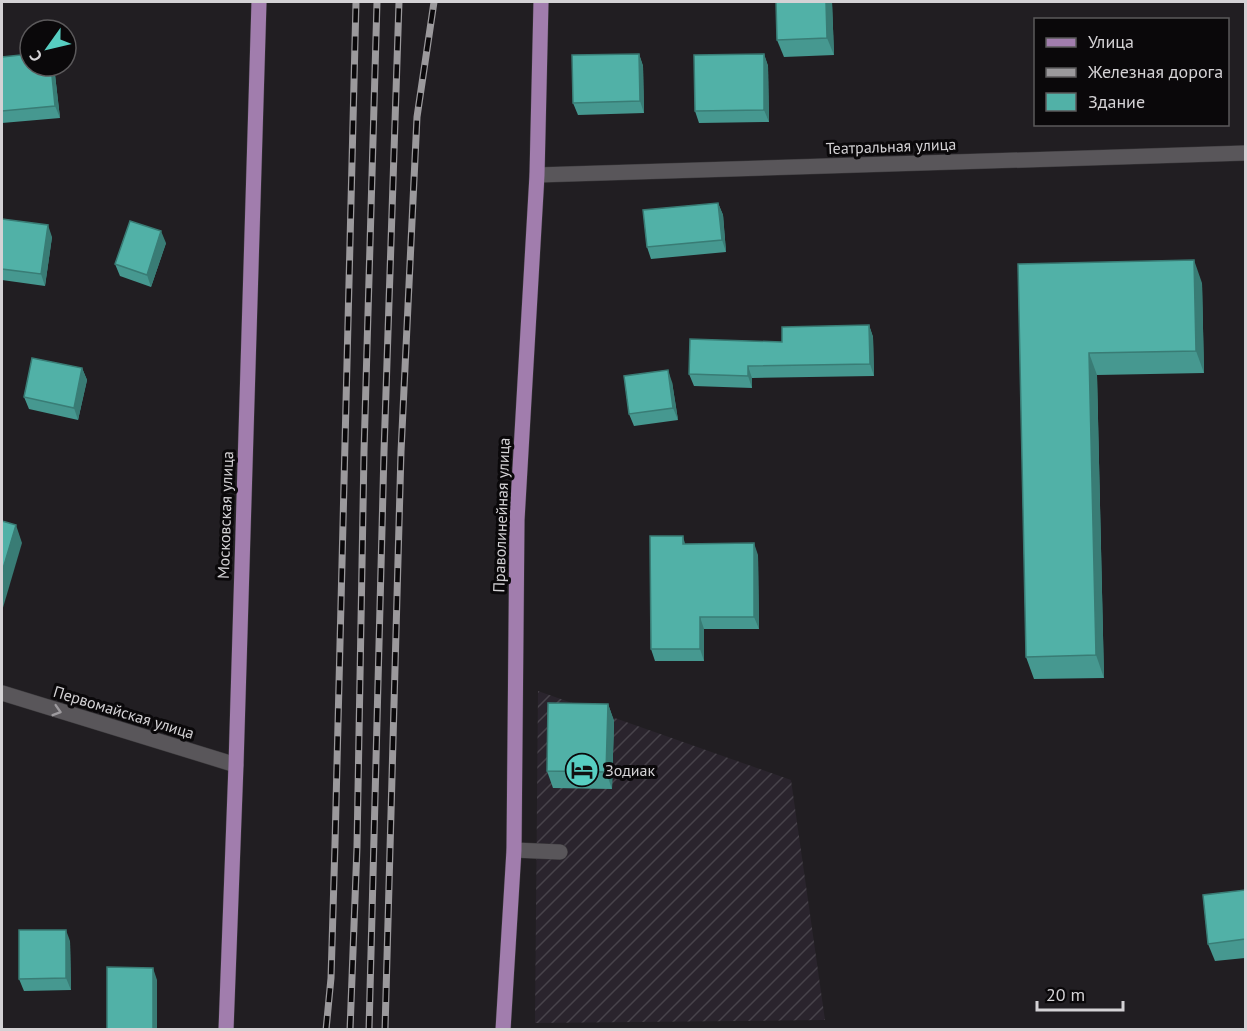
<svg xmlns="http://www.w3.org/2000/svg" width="1247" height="1031" viewBox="0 0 1247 1031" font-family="'PT Sans',sans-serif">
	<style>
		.industrial { fill: url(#industrial-furrows) }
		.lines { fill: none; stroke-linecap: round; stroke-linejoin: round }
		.minor-casing { stroke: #3a383b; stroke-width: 16 }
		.major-casing { stroke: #3a383b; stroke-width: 16 }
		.minor { stroke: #59565a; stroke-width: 15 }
		.major { stroke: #a17dad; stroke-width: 15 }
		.rail-casing { stroke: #9b999c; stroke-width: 7 }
		.rail { stroke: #0a080a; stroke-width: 4.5; stroke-dasharray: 14; stroke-linecap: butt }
		.wall { fill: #469890 }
		.shaded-wall { fill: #397c75 }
		.building { fill: #51b1a7; stroke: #397c75; stroke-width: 1.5 }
		.oneway { stroke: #9d9a9e }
		.labels { text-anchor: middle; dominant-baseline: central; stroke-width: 6; stroke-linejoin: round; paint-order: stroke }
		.street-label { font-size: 16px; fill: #d4d2d5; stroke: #0a080a }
		.poi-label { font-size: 16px; fill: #d4d2d5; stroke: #0a080a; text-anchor: start }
	</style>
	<defs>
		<pattern id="industrial-furrows" width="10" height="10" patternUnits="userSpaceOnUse" patternTransform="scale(1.5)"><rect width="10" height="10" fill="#2a242d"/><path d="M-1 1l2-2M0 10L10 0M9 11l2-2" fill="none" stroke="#48434b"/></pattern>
	</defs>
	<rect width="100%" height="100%" fill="#211e22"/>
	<!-- industrial -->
	<polygon class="industrial" points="538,691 791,780 825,1020 535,1023"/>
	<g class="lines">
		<defs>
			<g id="minor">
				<polyline points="537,175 1246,153"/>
				<polyline points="2,693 236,765"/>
				<polyline points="514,850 560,852"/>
			</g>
			<g id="major">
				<polyline points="226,1030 236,765 259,2"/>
				<polyline points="503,1030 514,850 517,520 537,175 541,2"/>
			</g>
		</defs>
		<!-- minor casing -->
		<use href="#minor" class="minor-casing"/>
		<!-- major casing -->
		<use href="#major" class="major-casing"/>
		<!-- minor -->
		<use href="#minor" class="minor"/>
		<!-- major -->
		<use href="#major" class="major"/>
		<defs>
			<g id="rail">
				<polyline points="326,1030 331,978 335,844 356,2"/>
				<polyline points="350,1030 357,847 364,452 377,2"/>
				<polyline points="369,1030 384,452 399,2"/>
				<polyline points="385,1030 401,452 417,117 434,2"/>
			</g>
		</defs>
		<!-- rail casing -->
		<use href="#rail" class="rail-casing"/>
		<!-- rail -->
		<use href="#rail" class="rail"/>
	</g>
	<!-- wall -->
	<g class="wall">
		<polygon points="776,2 832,2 834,55 784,57 777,40"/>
		<polygon points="639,54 643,66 644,113 578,115 573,103"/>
		<polygon points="764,54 768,66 769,122 699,123 695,111"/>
		<polygon points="2,57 30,66 54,66 60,118 2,123"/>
		<polygon points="718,203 723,215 726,252 651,259 647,247"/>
		<polygon points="2,219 52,237 45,286 2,280"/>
		<polygon points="166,243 151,287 120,276 115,264"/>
		<polygon points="1018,264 1202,283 1204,373 1097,375 1104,678 1034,679 1026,657"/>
		<polygon points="869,325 873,337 874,376 752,378 752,388 694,386 689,374 782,342"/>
		<polygon points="82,368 87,380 78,420 29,409 24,397"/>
		<polygon points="672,382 678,420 634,426 629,414"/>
		<polygon points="683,536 685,544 758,555 759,629 704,629 704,661 655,661 651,649"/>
		<polygon points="608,704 614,721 612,789 553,788 547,771"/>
		<polygon points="1245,890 1245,958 1215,961 1208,944"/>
		<polygon points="70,941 71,990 24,991 19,979"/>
	</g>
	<!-- shaded-wall -->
	<g class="shaded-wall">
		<polygon points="826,2 832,2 834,55 827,38"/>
		<polygon points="639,54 643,66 644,113 640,101"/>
		<polygon points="764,54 768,66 769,122 764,110"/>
		<polygon points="51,66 54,66 60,118 55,106"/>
		<polygon points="718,203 723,215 726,252 722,240"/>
		<polygon points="48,225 52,237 45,286 41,274"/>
		<polygon points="161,231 166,243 151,287 147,275"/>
		<polygon points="1194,260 1202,283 1204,373 1196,351"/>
		<polygon points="869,325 873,337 874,376 870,364"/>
		<polygon points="1089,353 1097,375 1104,678 1096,655"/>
		<polygon points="748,366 752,378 752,388 748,376"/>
		<polygon points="82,368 87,380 78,420 74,408"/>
		<polygon points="668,370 672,382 678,420 673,408"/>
		<polygon points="16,525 22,543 2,611 2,572"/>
		<polygon points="754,543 758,555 759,629 754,617"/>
		<polygon points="700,617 704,629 704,661 700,649"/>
		<polygon points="608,704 614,721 612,789 606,772"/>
		<polygon points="66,930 70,941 71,990 66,978"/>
		<polygon points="153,968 157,980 157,1029 153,1029"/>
	</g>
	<!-- building -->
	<g class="building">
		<polygon points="776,2 826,2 827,38 777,40"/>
		<polygon points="30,54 30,66 51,66 55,106 2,111 2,57"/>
		<polygon points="639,54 640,101 573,103 572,55"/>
		<polygon points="764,54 764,110 695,111 694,55"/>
		<polygon points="718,203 722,240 647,247 643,210"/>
		<polygon points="2,219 48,225 41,274 2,269"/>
		<polygon points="130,221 161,231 147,275 115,264"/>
		<polygon points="1194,260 1196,351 1089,353 1096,655 1026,657 1018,264"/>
		<polygon points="869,325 870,364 748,366 748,376 689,374 690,339 782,342 782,327"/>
		<polygon points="32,358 82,368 74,408 24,397"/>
		<polygon points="668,370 673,408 629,414 624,376"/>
		<polygon points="2,521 16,525 2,572"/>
		<polygon points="650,536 683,536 683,544 754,543 754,617 700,617 700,649 651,649"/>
		<polygon points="548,703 608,704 606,772 547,771"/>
		<polygon points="1245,890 1245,939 1208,944 1203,895"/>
		<polygon points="19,930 66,930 66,978 19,979"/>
		<polygon points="107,967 153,968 153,1029 107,1029"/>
	</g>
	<!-- one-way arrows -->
	<defs><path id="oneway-chevron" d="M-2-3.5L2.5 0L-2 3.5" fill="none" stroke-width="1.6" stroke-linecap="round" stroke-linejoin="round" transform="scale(1.5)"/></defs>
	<use class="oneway" href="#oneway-chevron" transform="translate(57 711) rotate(17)"/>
	<!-- icons -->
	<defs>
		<symbol id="hotel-disc" viewBox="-11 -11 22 22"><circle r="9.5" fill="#57cec2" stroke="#0a080a"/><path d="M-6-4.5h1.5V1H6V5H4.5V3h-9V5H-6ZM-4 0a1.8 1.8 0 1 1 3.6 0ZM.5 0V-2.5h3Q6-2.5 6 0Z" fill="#111"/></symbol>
	</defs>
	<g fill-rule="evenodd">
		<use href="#hotel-disc" x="563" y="751" width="38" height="38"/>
	</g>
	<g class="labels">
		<!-- street labels -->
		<g class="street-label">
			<text transform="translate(891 146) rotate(-2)">Театральная улица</text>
			<text transform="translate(225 515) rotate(-88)">Московская улица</text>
			<text transform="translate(501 515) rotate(-88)">Праволинейная улица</text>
			<text transform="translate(124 712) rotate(17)">Первомайская улица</text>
		</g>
		<!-- poi labels -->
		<g class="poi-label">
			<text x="605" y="770">Зодиак</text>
		</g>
	</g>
	<!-- border -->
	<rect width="1247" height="1031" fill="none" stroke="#d4d2d5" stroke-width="6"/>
	<!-- legend -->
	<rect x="1034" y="18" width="195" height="108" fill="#0a080a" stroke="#5b595b" stroke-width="1.5"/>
	<rect x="1046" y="38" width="30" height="9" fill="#a17dad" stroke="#5b595b" stroke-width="1.5"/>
	<text x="1088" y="48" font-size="18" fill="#d4d2d5">Улица</text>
	<rect x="1046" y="68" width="30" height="9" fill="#9b999c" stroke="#5b595b" stroke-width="1.5"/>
	<text x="1088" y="78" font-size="18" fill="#d4d2d5">Железная дорога</text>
	<rect x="1046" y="93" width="30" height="18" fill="#51b1a7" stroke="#5b595b" stroke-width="1.5"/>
	<text x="1088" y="108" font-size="18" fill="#d4d2d5">Здание</text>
	<!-- north arrow -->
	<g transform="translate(48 48) rotate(236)"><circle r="28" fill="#0a080a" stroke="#5b595b" stroke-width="1.5"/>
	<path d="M0-4.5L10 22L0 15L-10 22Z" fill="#57cec2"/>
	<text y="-9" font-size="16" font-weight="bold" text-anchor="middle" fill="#d4d2d5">С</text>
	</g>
	<!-- scale -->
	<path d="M1037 1001v9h86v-9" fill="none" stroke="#d4d2d5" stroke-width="3"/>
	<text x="1046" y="1001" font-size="18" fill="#d4d2d5" stroke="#0a080a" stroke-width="4.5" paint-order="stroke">20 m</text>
</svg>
